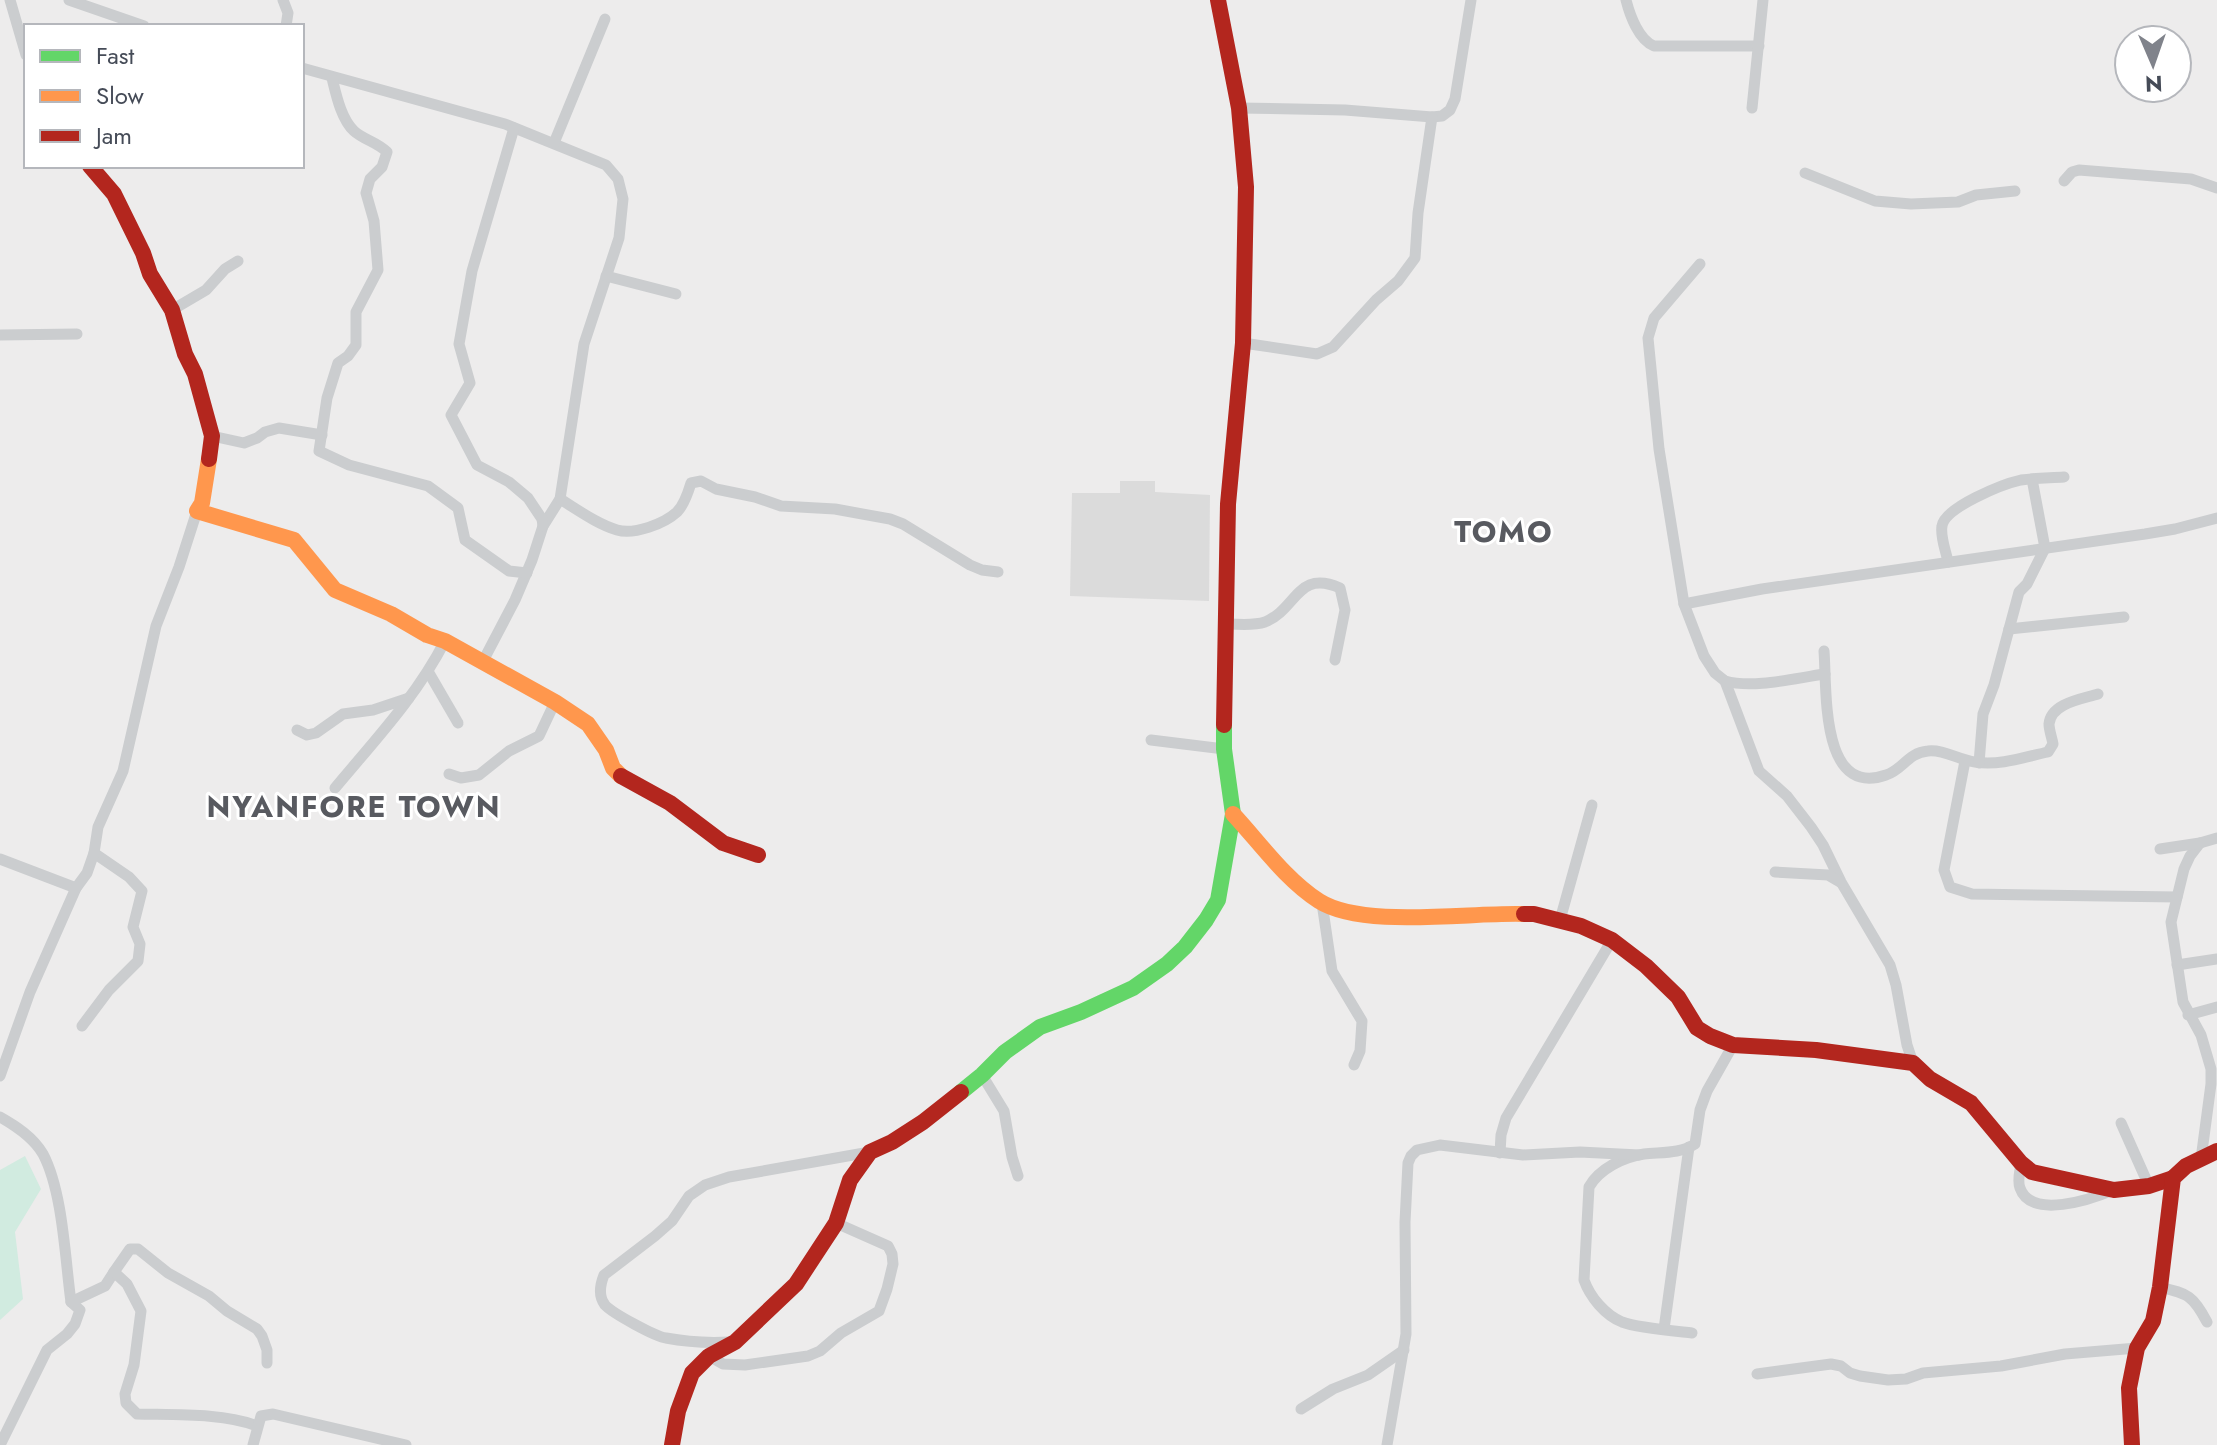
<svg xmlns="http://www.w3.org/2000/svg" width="2217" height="1445" viewBox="0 0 2217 1445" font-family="Jost,sans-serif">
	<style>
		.education { fill: #dbdbdb }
		.green { fill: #d1ebe0 }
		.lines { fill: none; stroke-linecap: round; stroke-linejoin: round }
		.street { stroke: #cbcdcf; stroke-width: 11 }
		.fast { stroke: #63d668; stroke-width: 16 }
		.slow { stroke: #ff974d; stroke-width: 16 }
		.jam { stroke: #b3261e; stroke-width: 16 }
		.labels { text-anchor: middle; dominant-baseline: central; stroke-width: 6; stroke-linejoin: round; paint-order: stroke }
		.district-label { font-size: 30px; font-weight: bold; letter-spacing: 2px; fill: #585a60; stroke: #fff }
	</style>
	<rect width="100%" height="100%" fill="#edecec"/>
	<!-- education -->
	<polygon class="education" points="1120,481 1155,481 1155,492 1210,495 1209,601 1070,596 1072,493 1120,493"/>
	<!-- green -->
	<polygon class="green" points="25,1156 41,1189 15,1232 23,1299 0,1320 0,1170"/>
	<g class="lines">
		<!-- street -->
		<g class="street">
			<polyline points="10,0 26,55"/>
			<polyline points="69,0 144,26"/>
			<polyline points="283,0 288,13 286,26"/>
			<path d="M 1626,0 C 1630,16 1639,40 1654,46 L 1759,46"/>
			<polyline points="302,68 505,124 606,165 618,179 623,199 619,238 584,344 560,499 543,526 532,560 515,600 482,663"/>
			<path d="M 332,78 C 336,94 341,119 354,131 C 364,140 377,142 387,152 L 382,167 L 370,179 L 366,193 L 374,221 L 378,270 L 356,312 L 356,345 L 348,356 L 338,363 L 327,398 L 319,451 L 349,465 L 428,486 L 458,508 L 465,540 L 509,571 L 527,573"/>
			<polyline points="1239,108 1345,110 1432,117 1442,116 1450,110 1455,99 1471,0"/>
			<polyline points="1752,108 1763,0"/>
			<polyline points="514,128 472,271 459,344 470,383 451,415 477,465 509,482 528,498 542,519 543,526"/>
			<polyline points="554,143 605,19"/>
			<polyline points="1805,173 1875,201 1911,204 1958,202 1976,195 2015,191"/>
			<polyline points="2064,181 2072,172 2079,170 2191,179 2217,188"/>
			<polyline points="1700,264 1654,318 1648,338 1659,449 1684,604 1704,656 1715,673 1725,681 1759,771 1787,796 1811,827 1823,845 1841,882 1890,965 1896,985 1907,1045 1913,1063"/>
			<polyline points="606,276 676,294"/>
			<polyline points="172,310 206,290 225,269 238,261"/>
			<polyline points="0,335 77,334"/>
			<polyline points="1243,343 1317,354 1333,347 1376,300 1398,281 1415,258 1418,213 1432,117"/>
			<polyline points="212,436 244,443 257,438 265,432 279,428 322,435"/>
			<path d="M 560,499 C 578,510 597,524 617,530 C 634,535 664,524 677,512 C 684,505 688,493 691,483 L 701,481 L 716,489 L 755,497 L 781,506 L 835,509 L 890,519 L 903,524 L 970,565 L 982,570 L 998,572"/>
			<path d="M 1948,562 C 1946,551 1940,537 1942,526 C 1945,507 2003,484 2021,480 C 2035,478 2050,478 2064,477"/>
			<polyline points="1684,604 1762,589 2145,534 2175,529 2217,518"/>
			<path d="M 1227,624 C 1240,624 1253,626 1265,622 C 1297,609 1297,569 1340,588 L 1345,610 L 1335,660"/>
			<polyline points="2009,629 2124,617"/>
			<path d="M 1824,651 C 1827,690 1820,798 1886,775 C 1903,770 1907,753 1928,751 C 1943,749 1959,760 1975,762 C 1999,766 2025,757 2048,752 L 2053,744 C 2052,738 2049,730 2049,724 C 2051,703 2082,699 2098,694"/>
			<polyline points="429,673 458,723"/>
			<path d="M 1725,681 C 1754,689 1795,678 1825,674"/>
			<polyline points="297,730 307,735 316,733 343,714 373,710 409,698"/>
			<polyline points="1151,740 1224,749"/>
			<polyline points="1965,761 1944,870 1950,887 1972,894 2177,897"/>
			<polyline points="1979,763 1983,714 1994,685 2019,592 2027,584 2045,548 2032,479"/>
			<polyline points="449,774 461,778 479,775 509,751 539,736 555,702"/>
			<path d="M 335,788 C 375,740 416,697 445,641"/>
			<polyline points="2200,843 2190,856 2184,869 2171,922 2183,1002 2201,1035 2211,1069 2211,1084 2201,1159"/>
			<polyline points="2160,849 2200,843 2217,838"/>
			<polyline points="0,859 76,888"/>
			<polyline points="1775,872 1828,875 1840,882"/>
			<polyline points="1322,903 1332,971 1362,1021 1360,1051 1354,1065"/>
			<polyline points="1560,920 1592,805"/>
			<polyline points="2177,965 2217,959"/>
			<polyline points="2188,1015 2217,1007"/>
			<polyline points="82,1026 109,990 138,961 140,944 133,927 142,891 129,877 94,853"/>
			<polyline points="982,1075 1004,1111 1012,1157 1018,1176"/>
			<polyline points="0,1076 30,992 76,888 87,873 94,853 98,827 123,771 156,626 179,567 197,511"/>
			<path d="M 0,1117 C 16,1126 33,1137 43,1154 C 63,1192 65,1259 71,1302 L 80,1310 L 75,1324 L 67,1334 L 47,1350 L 0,1445"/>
			<polyline points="2121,1123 2149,1186"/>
			<polyline points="1500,1153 1501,1135 1506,1118 1612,940"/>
			<path d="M 2021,1163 C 2020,1171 2017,1181 2020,1188 C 2031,1220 2092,1199 2113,1190"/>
			<path d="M 2160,1287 C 2188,1294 2193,1295 2207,1322"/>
			<polyline points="71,1302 105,1286 114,1272"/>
			<polyline points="1664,1329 1689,1147"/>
			<path d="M 1692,1333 C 1674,1331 1638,1328 1622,1322 C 1605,1315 1590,1297 1584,1280 L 1589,1187 C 1599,1169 1623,1157 1644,1154 C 1661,1152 1680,1154 1695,1144 L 1700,1110 L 1707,1091 L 1733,1045"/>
			<path d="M 729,1342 C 709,1343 687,1342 666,1338 C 656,1337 612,1313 605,1305 C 598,1296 600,1285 604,1275 L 655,1236 L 672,1221 L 689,1196 L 705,1185 L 729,1177 L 870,1152"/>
			<polyline points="709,1356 723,1364 745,1365 808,1356 820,1351 841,1333 879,1311 887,1289 893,1264 892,1254 888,1246 836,1223"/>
			<polyline points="1757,1374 1831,1364 1841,1366 1850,1373 1860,1376 1888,1380 1906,1379 1923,1373 2001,1366 2065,1354 2137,1348"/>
			<polyline points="1301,1409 1333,1389 1368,1375 1404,1350"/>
			<path d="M 257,1426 C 224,1413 174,1415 137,1414 L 126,1403 L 125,1394 L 134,1365 L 141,1311 L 127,1284 L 114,1272 L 130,1249 L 138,1249 L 168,1273 L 209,1296 L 227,1311 L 257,1329 L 262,1336 L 267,1350 L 267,1363"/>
			<polyline points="253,1445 261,1416 273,1414 406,1445"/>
			<polyline points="1387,1445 1406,1334 1405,1222 1408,1163 1411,1156 1417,1150 1440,1145 1523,1155 1580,1152 1639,1155"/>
		</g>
		<!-- fast -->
		<polyline class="fast" points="961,1092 982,1075 1005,1052 1040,1027 1081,1012 1133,988 1167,964 1185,947 1206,920 1218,900 1233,814 1224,749 1224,725"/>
		<!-- slow -->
		<g class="slow">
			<polyline points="209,459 202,503 197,511 294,540 335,590 391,614 427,635 445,641 555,702 588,724 606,750 613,768 621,776"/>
			<path d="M 1233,814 C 1260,843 1285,879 1319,901 C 1363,929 1470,912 1524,914"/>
		</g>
		<!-- jam -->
		<g class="jam">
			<polyline points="1218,0 1239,108 1246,187 1243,343 1228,504 1224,725"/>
			<polyline points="90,166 114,194 143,253 150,274 172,310 185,354 195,374 212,436 209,459"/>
			<polyline points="621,776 670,803 723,843 758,855"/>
			<polyline points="1524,914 1534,914 1581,926 1612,940 1646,966 1678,997 1697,1028 1710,1036 1733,1045 1816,1050 1913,1063 1930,1079 1971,1103 2021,1163 2032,1172 2114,1190 2149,1186 2173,1178"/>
			<polyline points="672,1445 678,1411 692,1373 709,1356 735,1342 796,1284 836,1223 850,1180 870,1152 892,1142 923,1122 961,1092"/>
			<polyline points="2132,1445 2129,1388 2137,1348 2153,1321 2160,1287 2173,1178 2186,1166 2217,1151"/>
		</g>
	</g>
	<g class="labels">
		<!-- district labels -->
		<g class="district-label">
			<text x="1504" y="531">TOMO</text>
			<text x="354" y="806">NYANFORE TOWN</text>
		</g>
	</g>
	<!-- legend -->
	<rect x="24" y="24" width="280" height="144" fill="#ffffff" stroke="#b5b7bc" stroke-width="2"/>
	<rect x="40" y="50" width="40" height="12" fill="#63d668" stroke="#b5b7bc" stroke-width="2"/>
	<text x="96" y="64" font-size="24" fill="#454b57">Fast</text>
	<rect x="40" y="90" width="40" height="12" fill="#ff974d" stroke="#b5b7bc" stroke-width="2"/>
	<text x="96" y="104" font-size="24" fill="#454b57">Slow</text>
	<rect x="40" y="130" width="40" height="12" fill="#b3261e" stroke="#b5b7bc" stroke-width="2"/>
	<text x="96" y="144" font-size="24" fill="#454b57">Jam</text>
	<!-- north arrow -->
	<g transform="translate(2153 64) rotate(178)"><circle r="38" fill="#ffffff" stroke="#b5b7bc" stroke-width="2"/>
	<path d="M0-6L14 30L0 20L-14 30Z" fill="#80838b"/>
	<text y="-12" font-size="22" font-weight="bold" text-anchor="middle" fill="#454b57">N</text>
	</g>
</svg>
